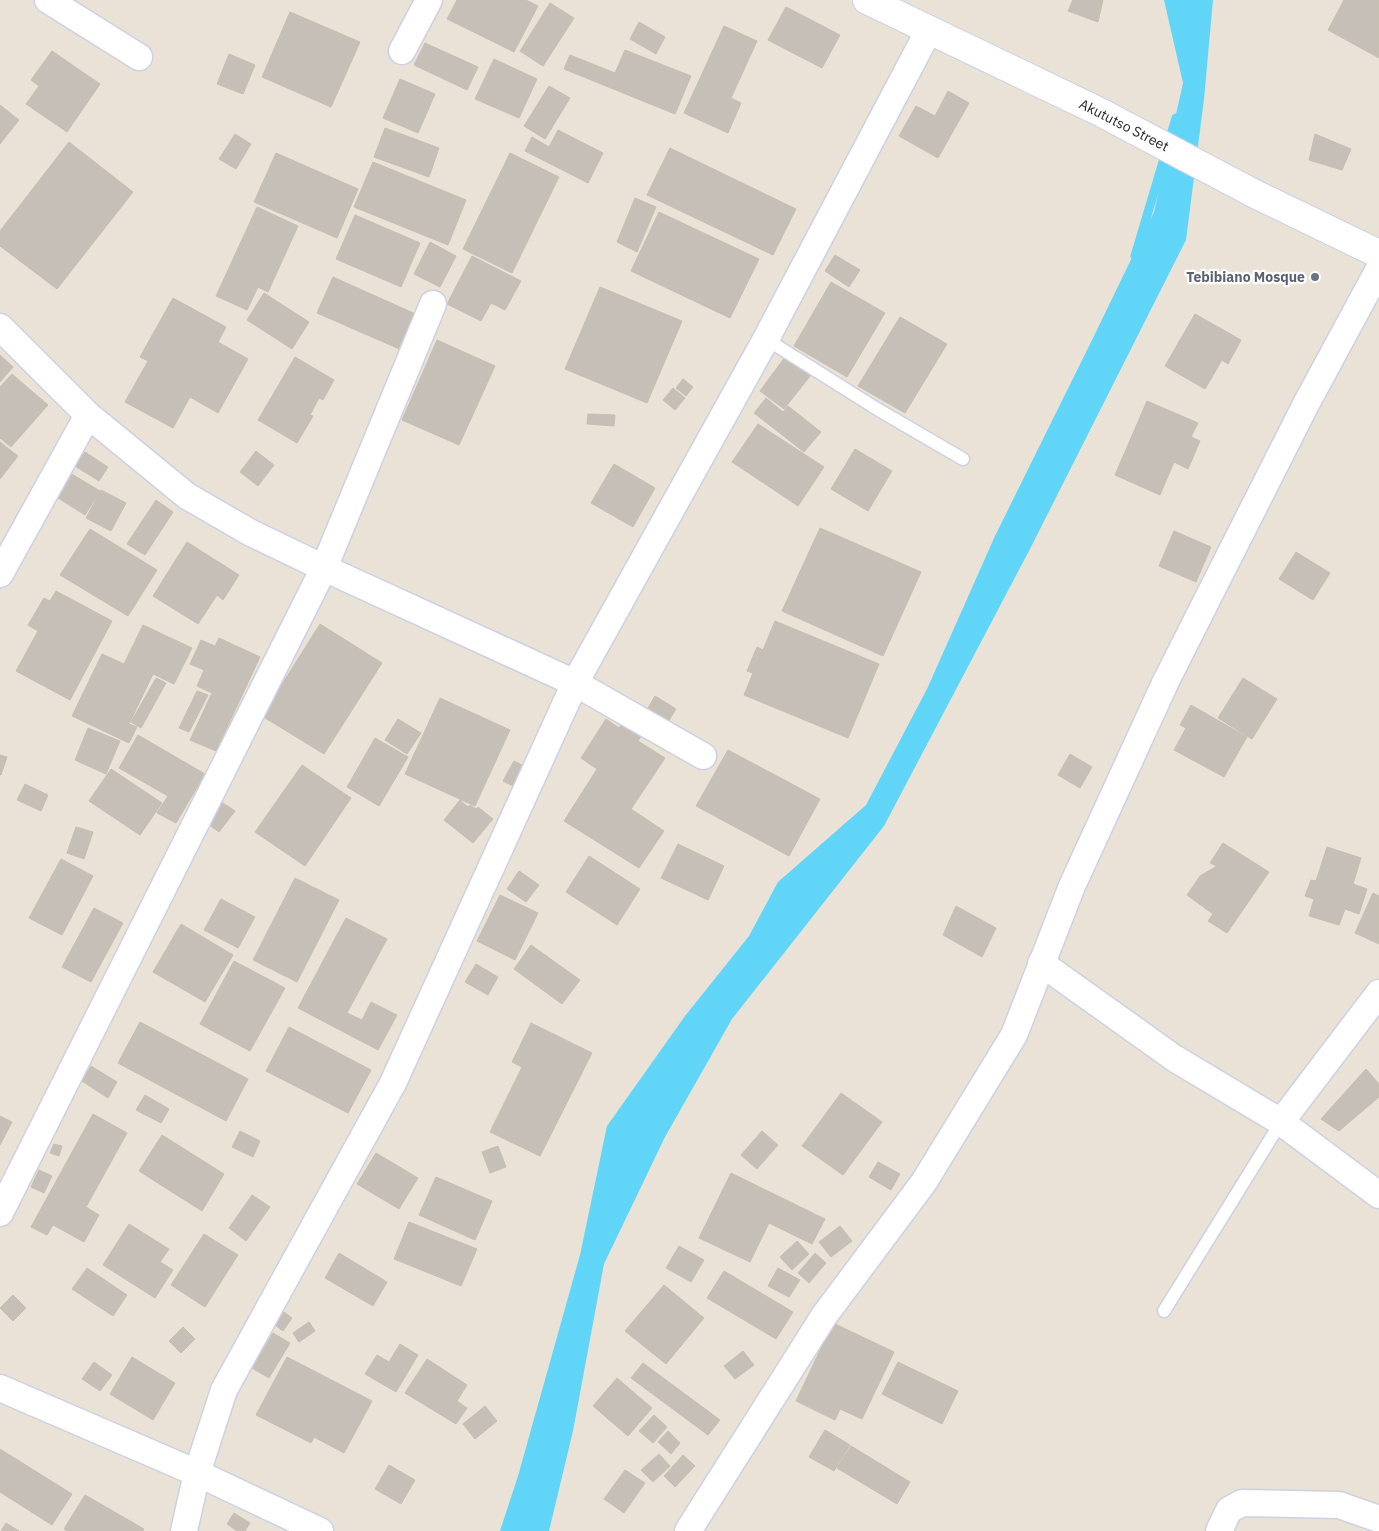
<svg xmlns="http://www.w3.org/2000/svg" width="1379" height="1531" viewBox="0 0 1379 1531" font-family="'IBM Plex Sans',sans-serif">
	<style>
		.water { fill: #61d5f7 }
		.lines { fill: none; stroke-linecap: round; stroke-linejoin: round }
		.stream { stroke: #61d5f7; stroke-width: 9 }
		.building { fill: #c6bfb7; stroke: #c6beb1 }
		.lane-casing { stroke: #ccd1e2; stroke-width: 15 }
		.street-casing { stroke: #ccd1e2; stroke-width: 29 }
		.secondary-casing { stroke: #ccd1e2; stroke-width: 30 }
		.lane { stroke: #fff; stroke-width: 12 }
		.street { stroke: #fff; stroke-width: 26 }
		.secondary { stroke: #fff; stroke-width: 28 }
		.worship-dot { fill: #6b7280; stroke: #fff; stroke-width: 2 }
		.labels { text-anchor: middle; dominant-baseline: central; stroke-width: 4.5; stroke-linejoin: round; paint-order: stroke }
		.street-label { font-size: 14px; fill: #272727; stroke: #fff }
		.worship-label { font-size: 14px; font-weight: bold; fill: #5b616d; stroke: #fff; text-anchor: end }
	</style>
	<rect width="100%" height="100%" fill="#ebe2d7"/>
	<!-- water -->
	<polygon class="water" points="1164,0 1213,0 1204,99 1186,240 1030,549 884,826 732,1019 665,1137 604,1264 573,1431 549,1531 500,1531 518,1476 580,1255 607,1126 685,1016 749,936 778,882 866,805 927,689 995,536 1094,336 1154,212 1183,83"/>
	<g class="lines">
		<!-- stream -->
		<polyline class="stream" points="1135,256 1176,118"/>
	</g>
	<!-- building -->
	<g class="building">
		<polygon points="457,0 526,0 538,6 514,52 447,19"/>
		<polygon points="1073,0 1103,0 1098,22 1068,11"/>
		<polygon points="1344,0 1379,0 1379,58 1328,30"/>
		<polygon points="550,3 574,18 543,66 520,51"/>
		<polygon points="786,7 840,35 822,68 768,40"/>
		<polygon points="290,12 360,42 331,107 262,77"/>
		<polygon points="639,22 665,37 656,54 630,39"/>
		<polygon points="724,26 757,41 731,98 741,103 728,133 684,113"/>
		<polygon points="425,43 478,67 467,90 414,65"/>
		<polygon points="625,50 691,76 675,114 564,69 570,55 615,73"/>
		<polygon points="52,51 100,84 67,132 26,104 39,86 31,80"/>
		<polygon points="229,54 255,65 243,94 217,84"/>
		<polygon points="494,59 537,79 519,118 475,99"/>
		<polygon points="400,79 435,94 418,133 383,118"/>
		<polygon points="549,86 570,98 545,139 524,126"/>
		<polygon points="948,91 969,103 938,158 899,136 916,106 935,116"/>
		<polygon points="0,105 19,120 0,144"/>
		<polygon points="385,128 439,148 429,177 374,157"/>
		<polygon points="558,130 603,153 588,183 525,151 532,137 549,147"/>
		<polygon points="235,134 251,144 236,169 219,159"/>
		<polygon points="1315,134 1351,149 1342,170 1309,160"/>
		<polygon points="69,142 133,192 57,289 0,246 0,231"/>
		<polygon points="670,148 796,209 773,255 647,195"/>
		<polygon points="276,153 358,189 337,238 254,202"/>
		<polygon points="510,153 559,177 512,273 463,249"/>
		<polygon points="373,162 466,200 448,245 354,207"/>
		<polygon points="635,198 656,207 637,252 617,242"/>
		<polygon points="257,207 298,226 268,292 258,287 247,310 216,296"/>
		<polygon points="659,212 759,259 730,318 631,271"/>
		<polygon points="355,215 420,243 401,287 336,259"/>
		<polygon points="430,242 456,256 440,287 414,274"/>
		<polygon points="835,255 860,270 849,287 825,271"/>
		<polygon points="472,256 521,281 505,310 491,303 481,321 447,304"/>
		<polygon points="333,277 420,316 404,351 317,313"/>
		<polygon points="831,282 885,313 847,377 794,346"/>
		<polygon points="600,287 682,321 647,403 565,369"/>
		<polygon points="264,293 309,322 292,349 247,320"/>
		<polygon points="173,298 226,327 218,342 248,359 218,413 190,397 173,428 125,402 148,361 140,357"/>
		<polygon points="1195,314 1241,340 1228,364 1222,360 1205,389 1165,366"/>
		<polygon points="900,317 947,344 905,413 858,386"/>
		<polygon points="437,340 495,366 459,445 402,420"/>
		<polygon points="0,355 13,367 0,382"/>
		<polygon points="295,357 334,380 323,400 319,398 310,415 313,416 297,443 258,420"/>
		<polygon points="785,357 810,376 784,409 760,391"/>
		<polygon points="12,374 48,405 11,447 0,438 0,387"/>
		<polygon points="683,379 693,387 686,396 676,388"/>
		<polygon points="673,388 685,398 675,410 663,400"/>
		<polygon points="766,398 783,412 788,406 821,432 804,452 754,413"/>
		<polygon points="1147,401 1198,423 1191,437 1200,441 1188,469 1174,462 1160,495 1115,475"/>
		<polygon points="588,414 615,415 614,426 587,424"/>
		<polygon points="758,424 824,467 798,506 732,462"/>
		<polygon points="0,442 18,456 0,479"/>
		<polygon points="855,449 892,471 868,511 831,489"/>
		<polygon points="256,451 274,465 258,486 240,472"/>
		<polygon points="85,452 108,467 99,481 75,466"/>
		<polygon points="614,464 655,488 633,527 591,503"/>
		<polygon points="70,473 100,491 85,515 55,496"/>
		<polygon points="101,490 126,503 111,531 86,518"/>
		<polygon points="156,500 173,512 145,555 127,544"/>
		<polygon points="820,528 921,572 883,656 782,611"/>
		<polygon points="90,529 157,570 128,616 60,575"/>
		<polygon points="1174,531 1211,547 1196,582 1159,566"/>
		<polygon points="187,542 239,575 223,600 217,595 198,624 153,596"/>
		<polygon points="1296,552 1330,573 1313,600 1279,579"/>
		<polygon points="56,591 112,621 70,700 16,671 38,631 28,625 44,598 50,601"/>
		<polygon points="775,621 879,664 848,738 744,695 753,673 747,671 757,647 763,650"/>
		<polygon points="320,624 382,663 324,754 262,716"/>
		<polygon points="143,625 192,648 174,684 153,674 129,724 137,727 129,743 72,716 102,654 124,664"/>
		<polygon points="219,638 260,657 216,751 190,740 212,693 197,686 204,670 190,664 201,640 215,646"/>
		<polygon points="156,678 166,683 141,728 131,722"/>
		<polygon points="1243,678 1277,699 1252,739 1218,718"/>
		<polygon points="197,691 208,695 189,732 179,728"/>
		<polygon points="655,696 676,709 666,725 645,713"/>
		<polygon points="440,698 510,730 475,806 405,774"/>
		<polygon points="1191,705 1247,737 1224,777 1174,750 1186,728 1180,725"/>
		<polygon points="626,718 645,730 638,741 665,758 631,809 664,831 639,868 564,821 597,769 581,758 606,719 619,728"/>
		<polygon points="398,719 421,733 407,754 385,740"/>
		<polygon points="88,728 120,741 106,774 75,760"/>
		<polygon points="138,735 205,774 176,823 157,813 168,796 119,768"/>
		<polygon points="375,738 408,757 379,806 347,787"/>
		<polygon points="728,750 820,799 789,856 696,806"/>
		<polygon points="1070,754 1092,767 1080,788 1058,775"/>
		<polygon points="0,755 7,757 1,775 0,775"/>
		<polygon points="514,761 528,768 517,788 503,781"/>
		<polygon points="302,765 351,798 305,866 255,832"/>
		<polygon points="111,769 162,803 140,835 89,801"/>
		<polygon points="25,784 48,795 41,811 17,800"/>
		<polygon points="460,800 468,807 470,805 476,809 478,807 493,819 473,843 444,820"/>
		<polygon points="220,801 235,811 219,832 205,822"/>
		<polygon points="76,827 93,832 84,859 67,853"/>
		<polygon points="1223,843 1269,872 1227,933 1208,921 1213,914 1187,895 1200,876 1217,866 1210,863"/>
		<polygon points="678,844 724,866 708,900 661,878"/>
		<polygon points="1327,847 1361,858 1353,884 1367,889 1359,914 1345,909 1339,925 1309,916 1314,899 1305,896 1311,880 1316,881"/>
		<polygon points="589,856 640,889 617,925 566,892"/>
		<polygon points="61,859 93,876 62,935 29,918"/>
		<polygon points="519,871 539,885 526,902 507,889"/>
		<polygon points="295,878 339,900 297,982 253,960"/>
		<polygon points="1373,893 1379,896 1379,944 1355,933"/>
		<polygon points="500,895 538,913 515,960 477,941"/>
		<polygon points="221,899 255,917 238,948 204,930"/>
		<polygon points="956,906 996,928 982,957 943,935"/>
		<polygon points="94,908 123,923 91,982 62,967"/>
		<polygon points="346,918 387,939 347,1013 362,1020 371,1002 397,1015 378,1050 298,1008"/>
		<polygon points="181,924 233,955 205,1002 153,972"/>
		<polygon points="531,945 580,980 562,1004 514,969"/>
		<polygon points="234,961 285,988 250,1051 200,1024"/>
		<polygon points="476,964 498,977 488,995 465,982"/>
		<polygon points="140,1022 248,1079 226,1121 118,1063"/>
		<polygon points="531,1023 592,1053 540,1156 490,1132 522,1067 512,1062"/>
		<polygon points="289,1027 371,1070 348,1113 266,1071"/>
		<polygon points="91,1066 117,1082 108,1098 82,1081"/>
		<polygon points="1366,1069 1379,1084 1379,1097 1339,1131 1321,1119"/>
		<polygon points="841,1093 882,1122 843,1175 802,1146"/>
		<polygon points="145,1095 169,1109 161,1123 136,1110"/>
		<polygon points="93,1114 127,1133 86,1207 99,1215 84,1242 53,1225 47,1235 31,1227"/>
		<polygon points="0,1116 12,1122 0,1145"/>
		<polygon points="240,1131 260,1141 253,1157 232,1147"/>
		<polygon points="762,1131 778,1145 757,1169 741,1155"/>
		<polygon points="162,1135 224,1174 202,1211 139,1171"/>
		<polygon points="54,1144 62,1146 59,1156 50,1153"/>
		<polygon points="498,1146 506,1167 490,1173 482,1152"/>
		<polygon points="376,1153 418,1178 399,1209 357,1184"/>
		<polygon points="878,1162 900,1174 891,1190 869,1177"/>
		<polygon points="39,1170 52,1176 44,1193 31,1187"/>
		<polygon points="731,1173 825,1219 812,1244 769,1223 750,1262 699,1238"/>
		<polygon points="436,1177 492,1201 475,1240 419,1215"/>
		<polygon points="252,1195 270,1207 246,1241 229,1228"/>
		<polygon points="409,1222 477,1249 461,1286 394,1259"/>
		<polygon points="129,1224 169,1249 160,1262 173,1270 155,1298 103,1265"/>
		<polygon points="840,1226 852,1241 831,1257 819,1242"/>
		<polygon points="204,1234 238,1255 205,1307 171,1285"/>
		<polygon points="797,1241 809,1254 792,1270 780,1257"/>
		<polygon points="679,1246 704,1260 691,1282 666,1268"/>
		<polygon points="339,1253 387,1282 373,1306 325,1278"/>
		<polygon points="815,1253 826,1263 809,1283 798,1273"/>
		<polygon points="87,1268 127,1295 113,1316 72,1289"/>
		<polygon points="778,1268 800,1280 789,1297 768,1286"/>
		<polygon points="724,1271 793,1312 776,1339 707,1298"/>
		<polygon points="664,1285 704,1318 666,1364 625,1331"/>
		<polygon points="13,1295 26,1308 13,1321 0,1308"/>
		<polygon points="277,1307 292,1318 283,1331 268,1320"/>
		<polygon points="309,1322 315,1331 299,1342 293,1333"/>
		<polygon points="833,1323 894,1352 862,1419 840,1409 835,1420 796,1401"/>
		<polygon points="183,1327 195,1339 181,1353 169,1341"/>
		<polygon points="273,1333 290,1343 269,1378 252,1368"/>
		<polygon points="400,1344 418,1355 396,1392 365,1374 377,1355 389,1362"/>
		<polygon points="743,1351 754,1365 735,1379 724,1366"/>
		<polygon points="132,1357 175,1383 153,1420 110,1394"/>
		<polygon points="287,1357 372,1401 344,1453 314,1437 311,1443 256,1415"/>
		<polygon points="427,1359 467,1385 457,1401 467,1408 456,1424 405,1393"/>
		<polygon points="94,1362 112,1375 100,1391 82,1379"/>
		<polygon points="898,1362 958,1391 942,1424 882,1394"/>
		<polygon points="643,1363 720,1420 708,1435 631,1378"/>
		<polygon points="617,1378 652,1408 628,1436 593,1406"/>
		<polygon points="485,1406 497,1421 475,1439 463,1424"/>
		<polygon points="654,1415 667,1427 653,1443 639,1431"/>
		<polygon points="825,1430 850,1445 834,1471 809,1457"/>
		<polygon points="668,1431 680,1443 671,1454 658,1442"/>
		<polygon points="851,1446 910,1482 897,1504 837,1468"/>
		<polygon points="0,1449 72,1494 52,1525 0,1492"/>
		<polygon points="659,1454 670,1466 653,1482 641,1470"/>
		<polygon points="683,1455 695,1466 675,1487 664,1476"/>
		<polygon points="389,1465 415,1480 401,1504 375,1489"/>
		<polygon points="625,1470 645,1483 624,1513 604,1499"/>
		<polygon points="85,1495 144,1529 143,1531 67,1531 64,1529"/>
		<polygon points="234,1513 250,1523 245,1531 237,1531 227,1524"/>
		<polygon points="6,1523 19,1531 1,1531"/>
	</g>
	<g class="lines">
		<defs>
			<g id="lane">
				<polyline points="766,339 877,409 963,459"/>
				<polyline points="1164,1311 1281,1122"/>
			</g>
			<g id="street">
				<polyline points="48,0 139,57"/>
				<polyline points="402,51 429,0"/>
				<polyline points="0,327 88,415 187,496 251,533 324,568 575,683 703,756"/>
				<polyline points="0,574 88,415"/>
				<polyline points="1041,963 1174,1058 1281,1122 1379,1195"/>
				<polyline points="1281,1122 1379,993"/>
				<polyline points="0,1213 324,568 433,304"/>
				<polyline points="0,1388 197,1473 320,1531"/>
				<polyline points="184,1531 197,1473 224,1390 393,1083 575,683 766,339 929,30"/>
				<polyline points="688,1531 824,1316 924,1182 1014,1035 1072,886 1166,681 1305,406 1379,269"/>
				<polyline points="1219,1531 1229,1510 1242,1503 1339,1505 1379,1519"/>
			</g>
			<polyline id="secondary" points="867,0 1100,112 1255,194 1379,254"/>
		</defs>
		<!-- lane casing -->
		<use href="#lane" class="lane-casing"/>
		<!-- street casing -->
		<use href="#street" class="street-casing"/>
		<!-- secondary casing -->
		<use href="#secondary" class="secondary-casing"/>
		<!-- lane -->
		<use href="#lane" class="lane"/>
		<!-- street -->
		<use href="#street" class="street"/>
		<!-- secondary -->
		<use href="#secondary" class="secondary"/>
	</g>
	<!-- markers -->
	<circle class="worship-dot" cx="1315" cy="277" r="5"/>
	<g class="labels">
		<!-- street labels -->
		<g class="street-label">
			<text transform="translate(1124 125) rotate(27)">Akututso Street</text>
		</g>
		<!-- worship labels -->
		<g class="worship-label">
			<text x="1305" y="277">Tebibiano Mosque</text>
		</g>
	</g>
</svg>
